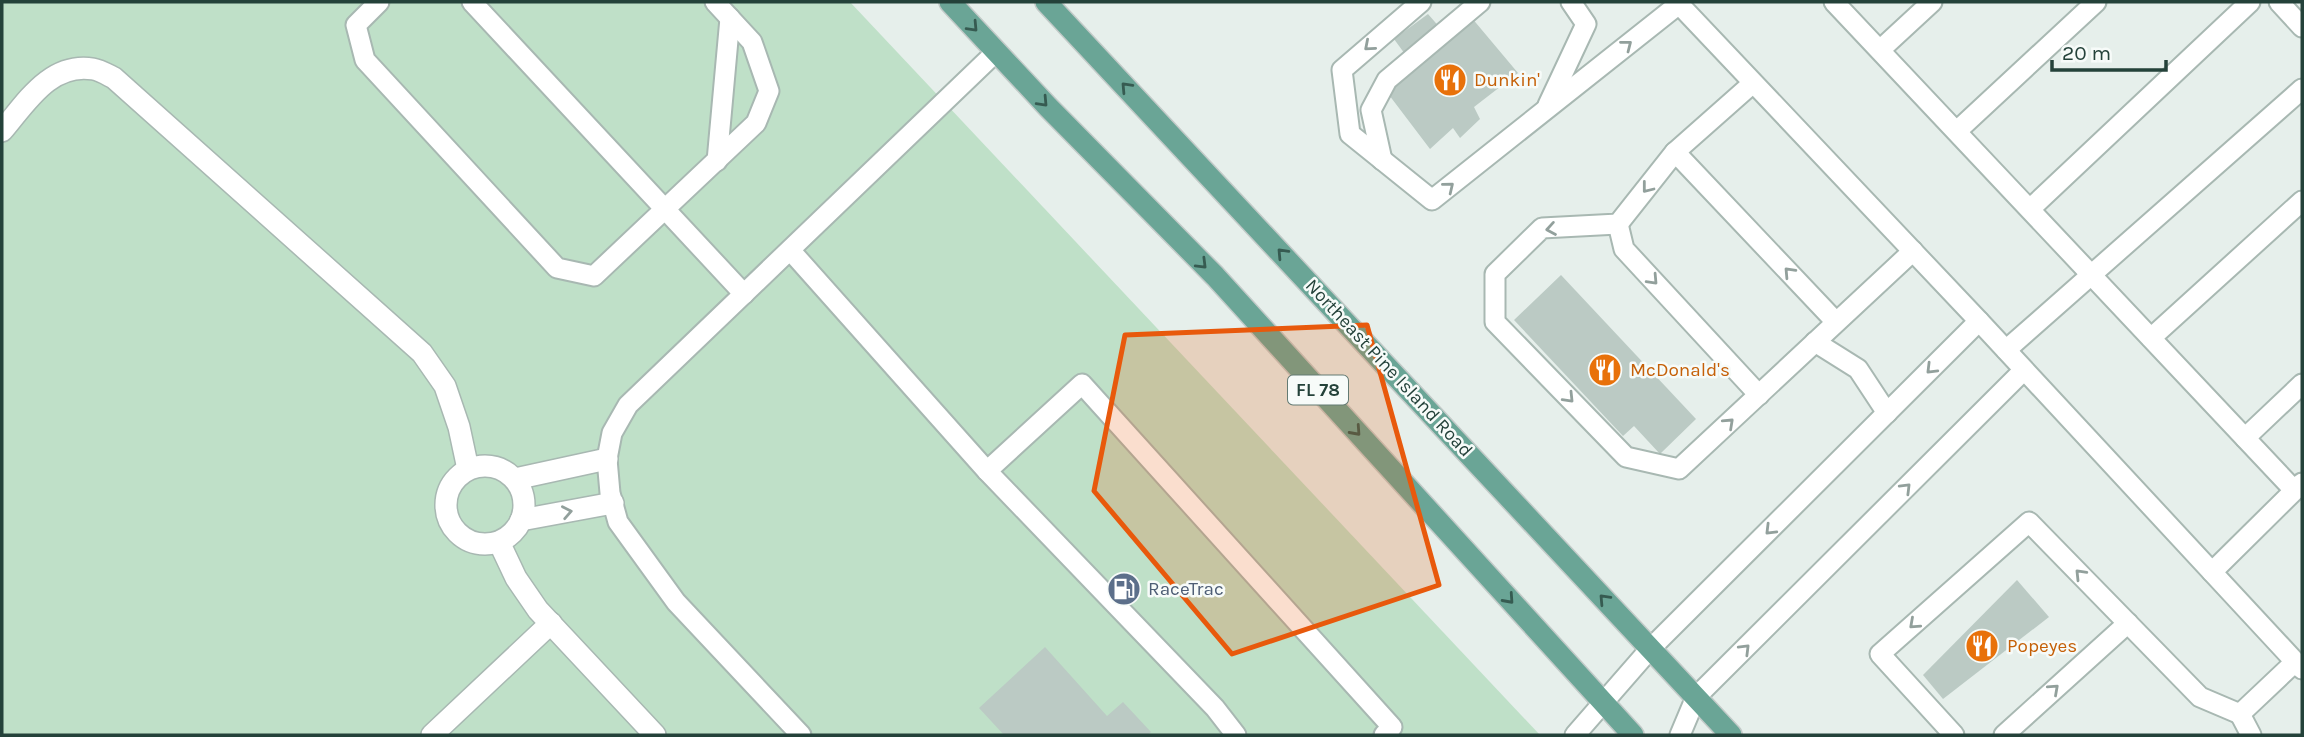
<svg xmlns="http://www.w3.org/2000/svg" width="2304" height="737" viewBox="0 0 2304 737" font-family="Karla,sans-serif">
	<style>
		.green { fill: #bfe0c8 }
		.building { fill: #bbcac4 }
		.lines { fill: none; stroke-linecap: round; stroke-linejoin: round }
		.service-casing { stroke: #a8b8b2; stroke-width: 23 }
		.minor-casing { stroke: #a8b8b2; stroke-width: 24 }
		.primary-casing { stroke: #c2cac8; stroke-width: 24 }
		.service { stroke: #fff; stroke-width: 19 }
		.minor { stroke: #fff; stroke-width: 21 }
		.primary { stroke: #6aa596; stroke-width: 21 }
		.oneway { stroke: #365b51 }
		.oneway2 { stroke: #92a09c }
		.marked { fill: #e8590c; fill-opacity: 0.2; stroke: #e8590c; stroke-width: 5; stroke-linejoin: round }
		.labels { text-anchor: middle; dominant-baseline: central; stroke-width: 5; stroke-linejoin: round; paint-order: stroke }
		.shield { fill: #f7fbf9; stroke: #637a73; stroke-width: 2 }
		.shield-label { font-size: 18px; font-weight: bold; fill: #24423a }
		.food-label { font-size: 19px; fill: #c56008; stroke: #f7fbf9; text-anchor: start }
		.street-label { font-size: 19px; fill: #24423a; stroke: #f7fbf9 }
		.service-label { font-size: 19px; fill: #4e5e75; stroke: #f7fbf9; text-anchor: start }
	</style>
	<rect width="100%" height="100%" fill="#e6efeb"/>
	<!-- green -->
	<polygon class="green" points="2,2 850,2 1540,735 2,735"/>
	<!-- building -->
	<g class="building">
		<polygon points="1428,14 1448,37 1471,17 1518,73 1474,107 1480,119 1460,138 1453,128 1430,149 1383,87 1410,61 1394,39"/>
		<polygon points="1561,275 1696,419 1660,454 1634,426 1623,436 1514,320"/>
		<polygon points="2017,580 2049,617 1943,699 1923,675"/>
		<polygon points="1045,647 1107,716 1123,702 1151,732 1148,735 1004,735 979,708"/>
	</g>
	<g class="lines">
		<defs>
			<g id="service">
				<polyline points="379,2 356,25 365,60 557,268 594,276 756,123 769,91 752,42 715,2"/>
				<polyline points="472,2 744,294"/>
				<polyline points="1421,2 1342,70 1350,134 1432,200 1679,4"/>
				<polyline points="1677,2 1979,321 2302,669"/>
				<polyline points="1834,2 2294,490"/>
				<polyline points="2279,2 2302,27"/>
				<polyline points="1880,50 1932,2"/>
				<polyline points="1753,83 1675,152 1618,224 1542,228 1495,274 1495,322 1626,457 1679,469 1913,251"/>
				<polyline points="1548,105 1586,24 1571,2"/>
				<polyline points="1957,131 2096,2"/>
				<polyline points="1675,152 1836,322"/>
				<polyline points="1382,160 1371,110 1387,80 1480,2"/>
				<polyline points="717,161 730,18"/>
				<polyline points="2030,209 2250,2"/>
				<polyline points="1618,224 1624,249 1759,395"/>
				<polyline points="790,250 987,471 1215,708 1236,735"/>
				<polyline points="2151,338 2302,201"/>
				<polyline points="1815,342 1858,369 1887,413"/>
				<polyline points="2006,350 2302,89"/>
				<polyline points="2245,438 2302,384"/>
				<polyline points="987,471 1082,384 1392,727 1384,735"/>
				<polyline points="2212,572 2302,483"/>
				<polyline points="2240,714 2251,735"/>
				<polyline points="801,735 676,602 618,522 610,493 607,459 612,433 628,405 996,52"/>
				<polyline points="1575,735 1650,649 1979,321"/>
				<polyline points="1680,735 1696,697 2024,370"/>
				<polyline points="1954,735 1880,654 2029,522 2200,697 2240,714 2295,662"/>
				<polyline points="2004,735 2128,623"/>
			</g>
			<g id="minor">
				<path d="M 2,131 C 26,103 50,62 93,69 C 100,70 108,75 114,78 L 422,353 L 445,386 L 459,427 L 468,469"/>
				<circle cx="485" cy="505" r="39"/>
				<polyline points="515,479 607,459"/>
				<polyline points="521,520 613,503"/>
				<polyline points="499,542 516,578 538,610 655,735"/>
				<polyline points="432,735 551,623"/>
			</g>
			<g id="primary">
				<polyline points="950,2 1048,107 1215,276 1633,735"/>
				<polyline points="1046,2 1731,735"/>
			</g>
		</defs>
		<!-- service casing -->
		<use href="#service" class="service-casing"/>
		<!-- minor casing -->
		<use href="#minor" class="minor-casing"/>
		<!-- primary casing -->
		<use href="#primary" class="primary-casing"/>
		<!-- service -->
		<use href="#service" class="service"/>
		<!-- minor -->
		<use href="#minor" class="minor"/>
		<!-- primary -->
		<use href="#primary" class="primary"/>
	</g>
	<!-- one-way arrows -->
	<defs><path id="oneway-chevron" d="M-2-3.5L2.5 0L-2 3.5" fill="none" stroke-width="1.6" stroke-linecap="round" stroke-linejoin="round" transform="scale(1.75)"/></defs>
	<g class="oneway">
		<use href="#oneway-chevron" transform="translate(973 27) rotate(47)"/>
		<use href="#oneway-chevron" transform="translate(1126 87) rotate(-133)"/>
		<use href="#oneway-chevron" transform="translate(1043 102) rotate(47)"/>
		<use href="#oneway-chevron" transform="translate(1282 253) rotate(-133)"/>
		<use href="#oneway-chevron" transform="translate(1202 264) rotate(45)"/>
		<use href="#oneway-chevron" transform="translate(1356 431) rotate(48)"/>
		<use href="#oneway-chevron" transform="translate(1509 599) rotate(48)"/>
		<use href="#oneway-chevron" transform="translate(1604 599) rotate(-133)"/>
	</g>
	<g class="oneway2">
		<use href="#oneway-chevron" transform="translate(1627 45) rotate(-38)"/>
		<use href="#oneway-chevron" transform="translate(1369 46) rotate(139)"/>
		<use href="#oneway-chevron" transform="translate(1449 187) rotate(-39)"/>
		<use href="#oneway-chevron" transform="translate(1647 188) rotate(128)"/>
		<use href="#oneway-chevron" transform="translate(1551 229) rotate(170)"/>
		<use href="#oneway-chevron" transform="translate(1789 272) rotate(-133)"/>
		<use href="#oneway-chevron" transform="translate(1653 280) rotate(47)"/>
		<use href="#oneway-chevron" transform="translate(1931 369) rotate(135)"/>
		<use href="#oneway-chevron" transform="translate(1569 398) rotate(46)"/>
		<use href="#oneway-chevron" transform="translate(1729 423) rotate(-43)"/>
		<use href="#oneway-chevron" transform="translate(1906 488) rotate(-45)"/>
		<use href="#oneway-chevron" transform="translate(567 512) rotate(-11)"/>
		<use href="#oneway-chevron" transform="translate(1770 530) rotate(135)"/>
		<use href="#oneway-chevron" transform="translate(2080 574) rotate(-134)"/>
		<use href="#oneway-chevron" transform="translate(1914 624) rotate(138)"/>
		<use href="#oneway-chevron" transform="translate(1745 649) rotate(-45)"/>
		<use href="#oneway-chevron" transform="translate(2054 689) rotate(-42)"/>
	</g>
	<!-- marked area -->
	<path class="marked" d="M 1367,325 L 1439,585 L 1232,654 L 1094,491 L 1125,335 Z"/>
	<!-- icons -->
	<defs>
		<symbol id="restaurant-disc" viewBox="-11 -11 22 22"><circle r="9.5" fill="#e8710a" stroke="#f7fbf9"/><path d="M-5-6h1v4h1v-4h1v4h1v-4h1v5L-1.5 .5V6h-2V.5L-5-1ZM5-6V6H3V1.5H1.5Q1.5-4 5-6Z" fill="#fff"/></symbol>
		<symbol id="fuel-disc" viewBox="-11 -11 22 22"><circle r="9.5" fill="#5c6f8a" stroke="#f7fbf9"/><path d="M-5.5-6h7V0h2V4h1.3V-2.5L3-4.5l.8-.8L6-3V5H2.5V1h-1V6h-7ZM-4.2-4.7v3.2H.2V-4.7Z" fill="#fff"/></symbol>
	</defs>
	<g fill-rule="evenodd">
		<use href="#restaurant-disc" x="1431" y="61" width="38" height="38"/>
		<use href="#restaurant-disc" x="1586" y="351" width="38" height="38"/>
		<use href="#fuel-disc" x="1105" y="570" width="38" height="38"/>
		<use href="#restaurant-disc" x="1963" y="627" width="38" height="38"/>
	</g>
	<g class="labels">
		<!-- shield labels -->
		<rect class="shield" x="1288" y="375.5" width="60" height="29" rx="5"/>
		<g class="shield-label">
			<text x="1318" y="390">FL 78</text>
		</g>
		<!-- food labels -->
		<g class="food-label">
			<text x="1474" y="80">Dunkin'</text>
			<text x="1630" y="370">McDonald's</text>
			<text x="2007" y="646">Popeyes</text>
		</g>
		<!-- street labels -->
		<g class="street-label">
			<text transform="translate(1389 368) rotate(47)">Northeast Pine Island Road</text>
		</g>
		<!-- service labels -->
		<g class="service-label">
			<text x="1148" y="589">RaceTrac</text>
		</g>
	</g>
	<!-- border -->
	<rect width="2304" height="737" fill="none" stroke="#24423a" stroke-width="7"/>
	<!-- scale -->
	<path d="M2052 60v10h114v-10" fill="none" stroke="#24423a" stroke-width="3.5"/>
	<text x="2062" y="60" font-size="21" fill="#24423a" stroke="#f7fbf9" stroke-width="5" paint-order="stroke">20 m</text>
</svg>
